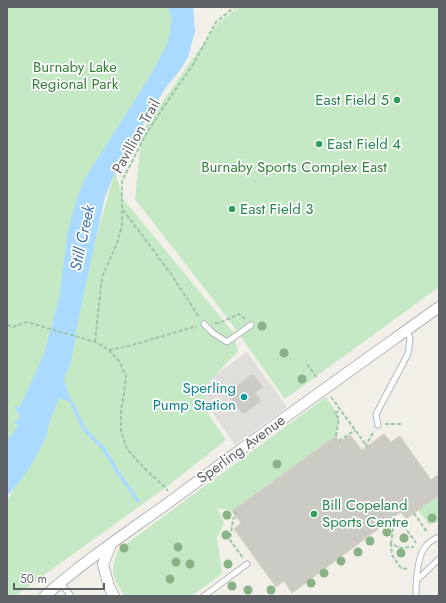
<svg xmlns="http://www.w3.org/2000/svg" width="446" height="603" viewBox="0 0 446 603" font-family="Jost,sans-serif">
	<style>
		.industrial { fill: #e0deda }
		.green { fill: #c5e8c5 }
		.water { fill: #aadaff }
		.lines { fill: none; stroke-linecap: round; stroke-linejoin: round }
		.stream { stroke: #aadaff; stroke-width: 3.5 }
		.building { fill: #cccac5; stroke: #d6d1c6 }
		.lane-casing { stroke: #b5b8bc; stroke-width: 7 }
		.street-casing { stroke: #b5b8bc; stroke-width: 12 }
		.path { stroke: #9cc7a9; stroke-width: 2; stroke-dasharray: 4 2; stroke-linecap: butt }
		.lane { stroke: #fff; stroke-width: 5 }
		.street { stroke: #fff; stroke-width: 10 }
		.tree { fill: #89b387 }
		.leisure-dot { fill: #2e9e5b; stroke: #fff; stroke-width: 1.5 }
		.culture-dot { fill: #0f9aa8; stroke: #fff; stroke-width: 1.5 }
		.labels { text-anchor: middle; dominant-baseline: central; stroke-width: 3.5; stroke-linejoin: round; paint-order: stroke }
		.park-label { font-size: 15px; fill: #348238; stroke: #fff }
		.leisure-label { font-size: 15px; fill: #27864d; stroke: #fff; text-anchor: start }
		.street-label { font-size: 15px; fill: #5f6368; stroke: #fff }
		.culture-label { font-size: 15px; fill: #0d838f; stroke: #fff; text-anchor: end }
		.water-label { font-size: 16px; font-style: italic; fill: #4174aa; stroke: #fff }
	</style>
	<rect width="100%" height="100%" fill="#f1efe8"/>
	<!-- industrial -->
	<polygon class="industrial" points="247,352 287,407 235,445 196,389"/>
	<!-- green -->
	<g class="green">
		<polygon points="7,7 171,7 176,25 150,84 86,190 58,323 7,462"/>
		<polygon points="239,7 439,7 439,287 285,399 226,316 135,199 142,131 218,23"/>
		<polygon points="115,171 123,199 233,332 238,351 203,388 208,414 226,440 169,485 15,596 7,596 7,499 9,498 51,412 86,274"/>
		<path d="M 326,397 L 339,416 L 336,436 L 232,511 L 217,508 L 224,523 L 217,538 L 222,574 L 191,596 L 125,596 C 112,578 110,571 118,550 Z"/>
		<polygon points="439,495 439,521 429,525 418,510"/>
	</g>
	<!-- water -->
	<polygon class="water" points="168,7 193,7 195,31 188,57 181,69 167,86 118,165 105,197 78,321 71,363 64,379 72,403 59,398 50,420 47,435 33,462 21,480 7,496 7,440 14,432 18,425 14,423 20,417 14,406 20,407 44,354 59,298 65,254 67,234 75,205 84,180 152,73 168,42 172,19"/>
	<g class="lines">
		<!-- stream -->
		<polyline class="stream" points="72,403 84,429 103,448 117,471 138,501"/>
	</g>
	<!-- building -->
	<g class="building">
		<polygon points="253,374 263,387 255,393 261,401 243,414 227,393"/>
		<polygon points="384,434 391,442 400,436 431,480 439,474 439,495 406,519 401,512 292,593 284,581 276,587 234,529 241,523 232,511 336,436 340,442 350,435 362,450"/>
	</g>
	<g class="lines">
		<defs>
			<g id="lane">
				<polyline points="204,324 213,333 227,342 251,325"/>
				<polyline points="378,425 376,414 408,354 410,338 406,330"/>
				<polyline points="417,580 439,559"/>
				<polyline points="60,582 71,596"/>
				<polyline points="204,596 247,564"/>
				<path d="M 416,596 C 416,582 417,556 426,546 C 429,542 434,539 439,537"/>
			</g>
			<g id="street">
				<polyline points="111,545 103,564 109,587 114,596"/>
				<path d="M 45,596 C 85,560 131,530 175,498 C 262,433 351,370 439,307"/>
			</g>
		</defs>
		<!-- lane casing -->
		<use href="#lane" class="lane-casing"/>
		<!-- street casing -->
		<use href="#street" class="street-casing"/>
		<!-- path -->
		<g class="path">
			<polyline points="123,210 171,274 199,317"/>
			<polyline points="215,323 219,323 239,314 245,319"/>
			<polyline points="7,325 13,327 27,322 95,342 109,350 119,361 126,376 124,394 121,411 121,431 127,449 145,469 164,486 168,491"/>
			<polyline points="95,342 102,277 117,243 122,226 122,181 146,134 173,93 193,65 216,22 235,7"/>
			<polyline points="109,350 129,346 197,326"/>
			<polyline points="307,364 317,378"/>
			<polyline points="331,397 366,445"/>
			<polyline points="385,424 401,424"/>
			<polyline points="336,436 339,419 335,413 340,410"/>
			<polyline points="339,441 355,430"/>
			<polyline points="367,447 366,445 374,431"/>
			<polyline points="234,511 237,516"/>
			<polyline points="414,513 427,532"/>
			<polyline points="236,517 233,519 230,540 243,558"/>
			<polyline points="395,517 396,523"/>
			<polyline points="391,544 393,528 396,523 404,526 416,543"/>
			<polyline points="407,569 401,568 392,555 391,544 401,548 414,547"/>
		</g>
		<!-- lane -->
		<use href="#lane" class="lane"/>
		<!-- street -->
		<use href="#street" class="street"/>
	</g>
	<!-- trees -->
	<g class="tree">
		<circle cx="262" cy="326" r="4.5"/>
		<circle cx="284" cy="353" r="4.5"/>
		<circle cx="302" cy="379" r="4.5"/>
		<circle cx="277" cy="464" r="4.5"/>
		<circle cx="227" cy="515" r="4.5"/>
		<circle cx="432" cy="518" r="4.5"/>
		<circle cx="387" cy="532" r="4.5"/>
		<circle cx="226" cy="535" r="4.5"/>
		<circle cx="404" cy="538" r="4.5"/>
		<circle cx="370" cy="541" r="4.5"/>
		<circle cx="178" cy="547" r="4.5"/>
		<circle cx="124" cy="548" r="4.5"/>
		<circle cx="358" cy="552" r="4.5"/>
		<circle cx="401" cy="553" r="4.5"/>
		<circle cx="341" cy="561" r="4.5"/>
		<circle cx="176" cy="562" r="4.5"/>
		<circle cx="190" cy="564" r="4.5"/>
		<circle cx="228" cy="564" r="4.5"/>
		<circle cx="324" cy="573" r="4.5"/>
		<circle cx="170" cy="579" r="4.5"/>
		<circle cx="311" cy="583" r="4.5"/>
		<circle cx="232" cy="586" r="4.5"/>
		<circle cx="248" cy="590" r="4.5"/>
		<circle cx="271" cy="590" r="4.5"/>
	</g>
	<!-- markers -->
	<g class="leisure-dot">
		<circle cx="397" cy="100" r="4"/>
		<circle cx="319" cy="144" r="4"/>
		<circle cx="232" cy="209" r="4"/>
		<circle cx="314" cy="514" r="4"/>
	</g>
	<circle class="culture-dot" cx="244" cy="397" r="4"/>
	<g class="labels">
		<!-- park labels -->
		<g class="park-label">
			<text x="75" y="67">Burnaby Lake<tspan x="75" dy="17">Regional Park</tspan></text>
			<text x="294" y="167">Burnaby Sports Complex East</text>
		</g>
		<!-- leisure labels -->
		<g class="leisure-label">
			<text x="389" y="100" text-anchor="end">East Field 5</text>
			<text x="327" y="144">East Field 4</text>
			<text x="240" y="209">East Field 3</text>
			<text x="322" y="505">Bill Copeland<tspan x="322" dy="17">Sports Centre</tspan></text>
		</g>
		<!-- street labels -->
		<g class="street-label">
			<text transform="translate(136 136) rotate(-61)">Pavillion Trail</text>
			<text transform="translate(241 449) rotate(-36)">Sperling Avenue</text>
		</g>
		<!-- culture labels -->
		<g class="culture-label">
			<text x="236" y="388">Sperling<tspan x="236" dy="17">Pump Station</tspan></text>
		</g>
		<!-- water labels -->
		<g class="water-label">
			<text transform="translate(82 238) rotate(-78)">Still Creek</text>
		</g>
	</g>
	<!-- border -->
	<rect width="446" height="603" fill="none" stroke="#5f6368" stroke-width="16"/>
	<!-- scale -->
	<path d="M14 583v6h90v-6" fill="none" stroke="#5f6368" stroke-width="2"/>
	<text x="20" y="583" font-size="12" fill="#5f6368" stroke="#ffffff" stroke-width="3" paint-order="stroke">50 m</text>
</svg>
